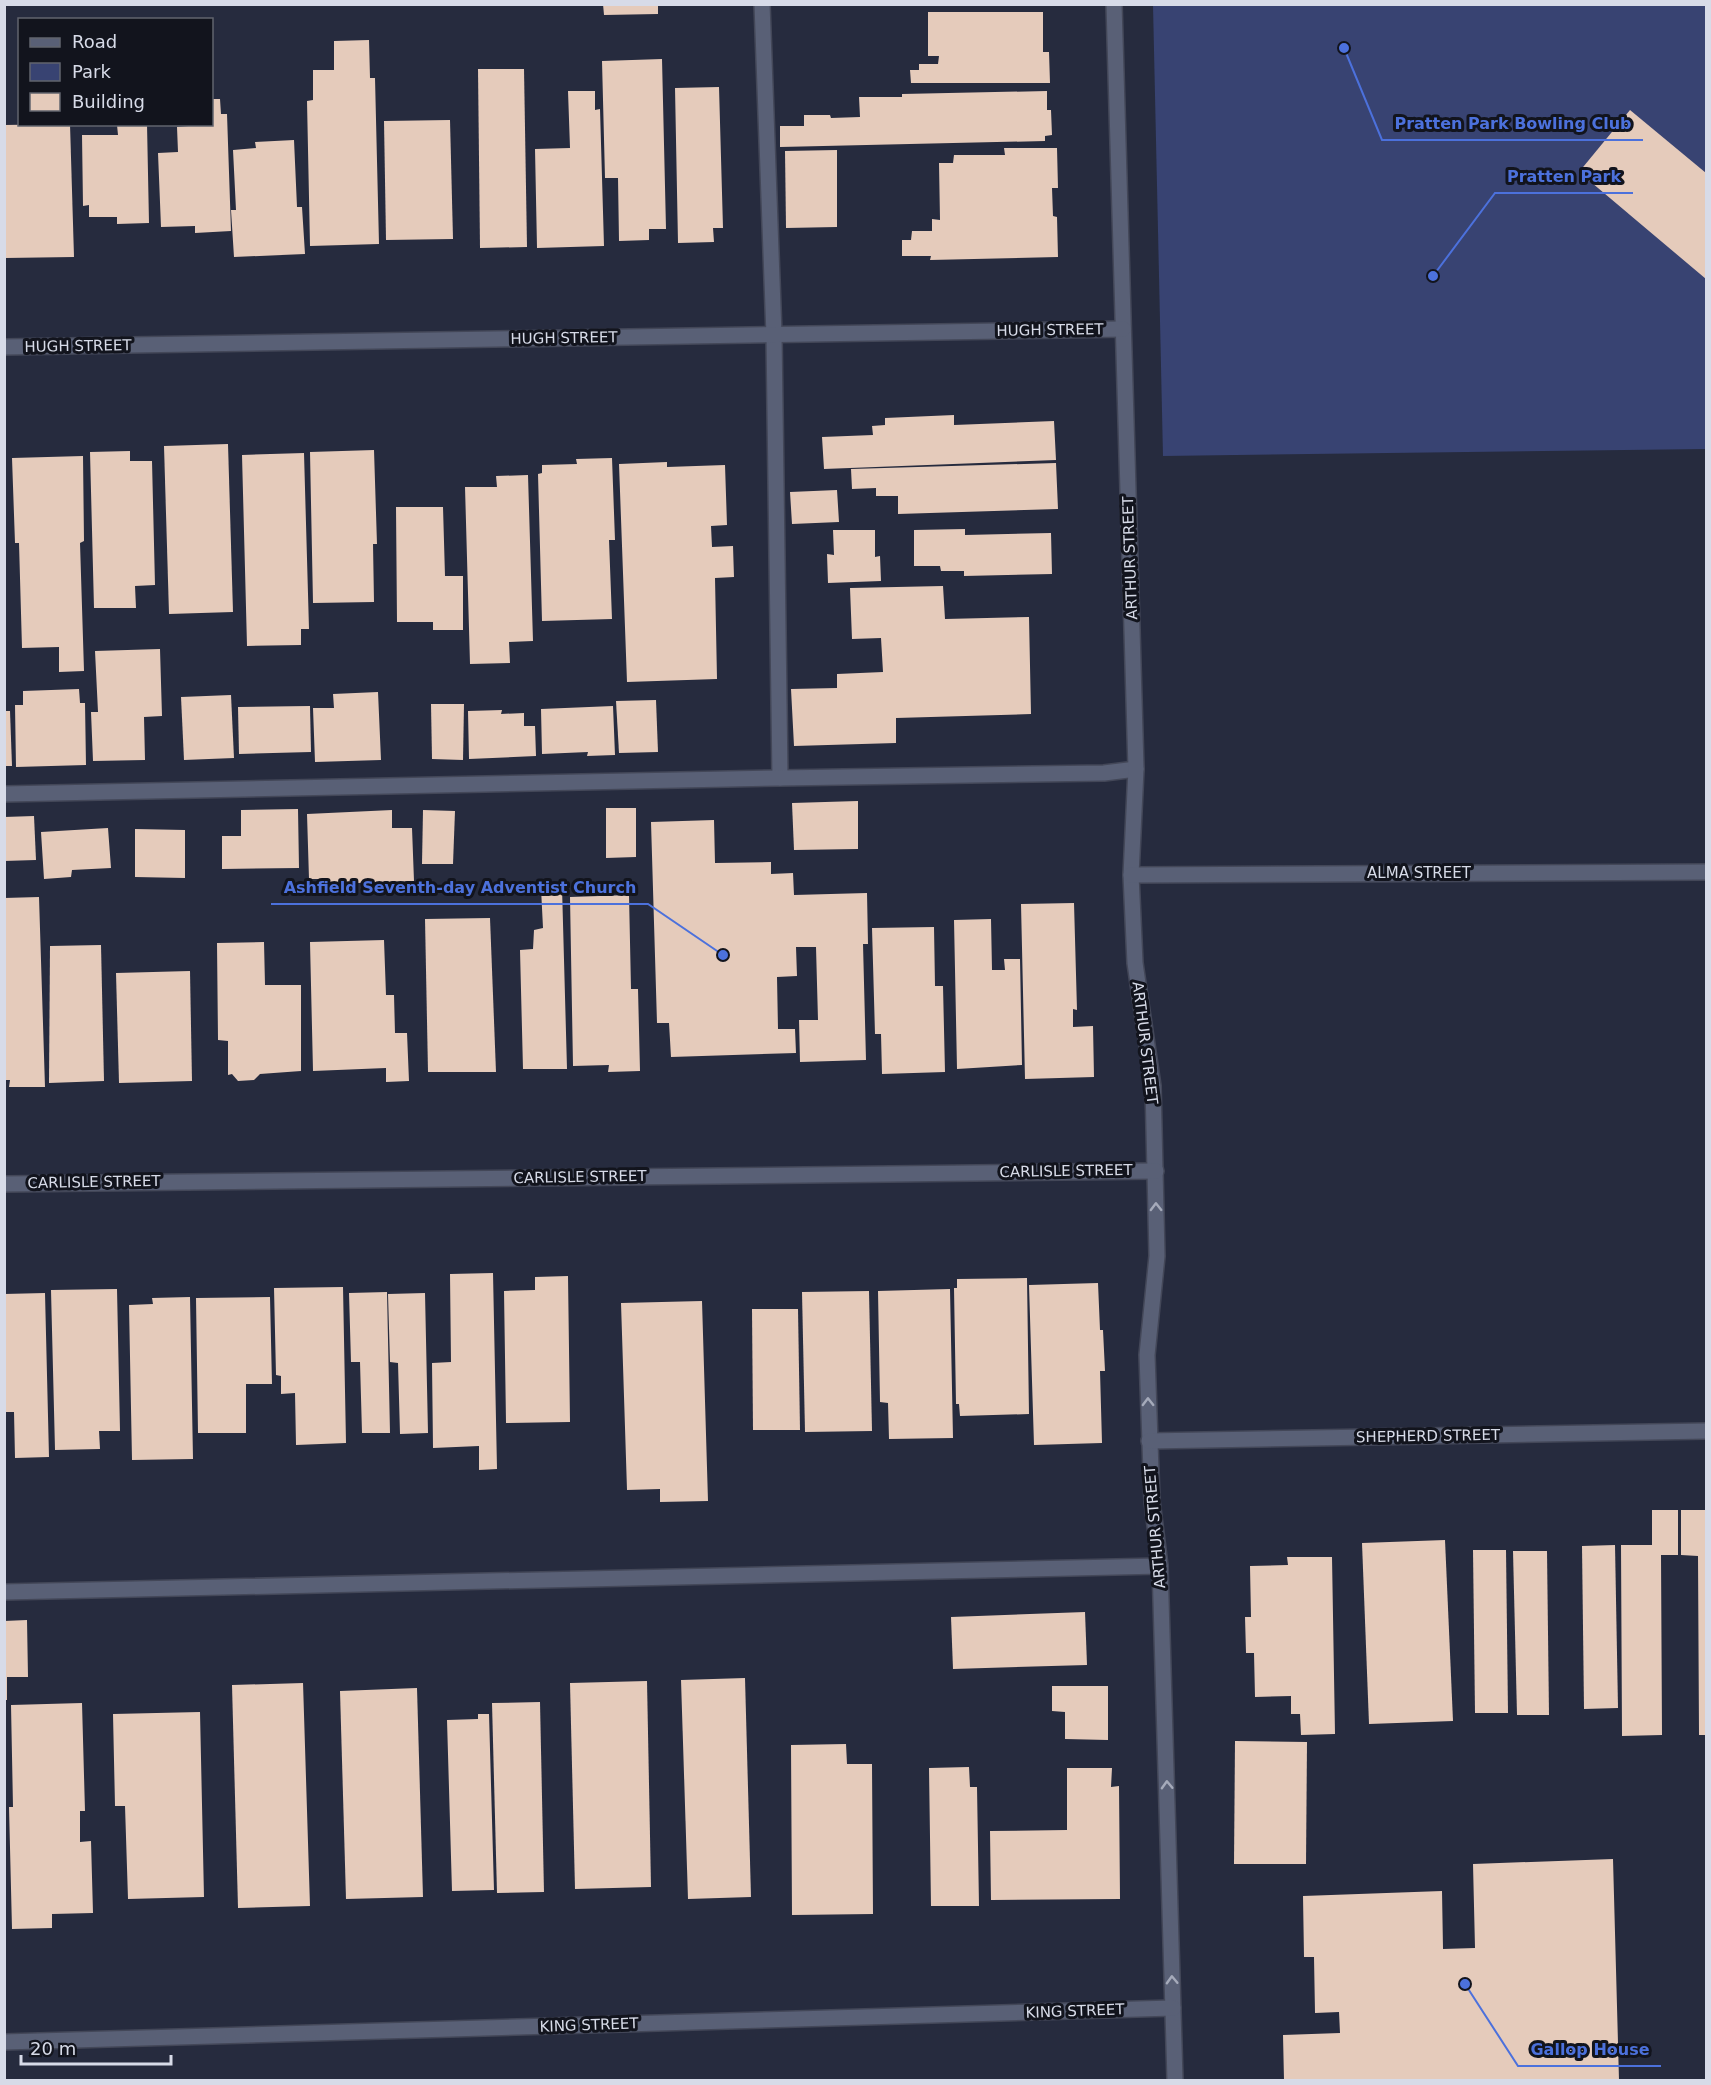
<svg xmlns="http://www.w3.org/2000/svg" width="1711" height="2085" viewBox="0 0 1711 2085" font-family="'DejaVu Sans',sans-serif">
	<style>
		.green { fill: #384372 }
		.building { fill: #e5cbbb }
		.lines { fill: none; stroke-linecap: round; stroke-linejoin: round }
		.lane-casing { stroke: #434758; stroke-width: 18 }
		.street-casing { stroke: #434758; stroke-width: 18 }
		.lane { stroke: #596076; stroke-width: 15 }
		.street { stroke: #596076; stroke-width: 15 }
		.oneway { stroke: #a5aaba }
		.labels { text-anchor: middle; dominant-baseline: central; stroke-width: 6; stroke-linejoin: round; paint-order: stroke }
		.street-label { font-size: 15px; fill: #d7dbe8; stroke: #12141d }
		.leader { fill: none; stroke: #4c71dc; stroke-width: 2 }
		.callout-dot { fill: #4c71dc; stroke: #12141d; stroke-width: 2 }
		.callout-label { font-size: 16px; text-anchor: middle; font-weight: bold; fill: #4c71dc; stroke: #12141d; stroke-width: 6; stroke-linejoin: round; paint-order: stroke }
	</style>
	<rect width="100%" height="100%" fill="#262b3e"/>
	<!-- green -->
	<polygon class="green" points="1153,5 1706,5 1706,449 1163,456"/>
	<!-- building -->
	<g class="building">
		<polygon points="603,4 658,4 658,14 604,15"/>
		<polygon points="928,12 1043,12 1043,52 1049,52 1050,83 911,83 910,70 919,70 919,64 938,64 939,56 928,56"/>
		<polygon points="369,40 370,78 375,78 379,244 310,246 307,101 313,100 313,70 334,70 334,41"/>
		<polygon points="662,59 666,229 649,229 649,240 619,241 618,178 605,178 602,61"/>
		<polygon points="478,69 524,69 527,247 480,248"/>
		<polygon points="719,87 723,228 713,228 714,242 678,243 675,88"/>
		<polygon points="568,91 595,91 595,110 600,109 604,246 537,248 535,149 570,148"/>
		<polygon points="1047,91 1047,110 1051,110 1052,135 1045,136 1045,141 780,147 780,126 804,126 804,115 830,115 831,118 860,117 859,97 902,97 902,94"/>
		<polygon points="212,99 220,99 221,114 227,114 231,231 195,233 195,226 161,227 158,153 178,152 177,127 212,124"/>
		<polygon points="1630,110 1706,173 1706,279 1579,172"/>
		<polygon points="450,120 453,239 386,240 384,121"/>
		<polygon points="70,124 74,257 5,258 4,125"/>
		<polygon points="147,124 149,223 117,224 117,217 89,217 89,205 83,206 82,135 118,135 117,125"/>
		<polygon points="294,140 297,207 302,207 305,254 234,257 231,210 236,210 233,150 256,148 255,142"/>
		<polygon points="1004,148 1057,148 1058,188 1052,188 1053,216 1057,217 1058,257 930,260 931,256 902,256 902,240 911,240 912,231 932,231 932,219 940,220 939,163 953,163 954,155 1005,155"/>
		<polygon points="837,150 837,227 786,228 785,151"/>
		<polygon points="954,415 954,425 1054,421 1056,460 824,469 822,437 873,435 872,426 885,425 885,418"/>
		<polygon points="228,444 233,612 169,614 164,446"/>
		<polygon points="374,450 377,544 373,544 374,602 313,603 310,452"/>
		<polygon points="130,451 130,461 152,461 155,585 135,586 136,608 94,608 90,452"/>
		<polygon points="304,453 309,629 301,629 301,645 247,646 242,455"/>
		<polygon points="83,456 84,541 80,543 84,671 59,672 59,647 22,648 19,543 15,543 12,458"/>
		<polygon points="612,458 615,540 609,540 612,619 542,621 538,474 542,473 542,465 577,464 576,459"/>
		<polygon points="667,462 667,467 725,465 727,525 711,526 712,547 733,546 734,577 715,578 717,679 627,682 619,464"/>
		<polygon points="1056,463 1058,509 898,514 898,496 876,496 876,488 852,489 851,469"/>
		<polygon points="528,475 533,641 509,642 510,663 470,664 465,487 497,487 496,476"/>
		<polygon points="837,490 839,522 792,524 790,492"/>
		<polygon points="396,507 443,507 445,576 463,576 463,630 433,630 433,622 397,622"/>
		<polygon points="965,529 965,535 1051,533 1052,574 964,576 964,571 941,571 940,566 914,566 914,530"/>
		<polygon points="833,530 875,530 875,557 880,556 881,581 828,583 827,554 834,555"/>
		<polygon points="943,586 945,619 1029,617 1031,714 896,718 896,743 794,746 791,689 837,688 837,674 883,672 881,638 852,639 850,588"/>
		<polygon points="160,649 162,716 144,717 145,760 93,761 91,712 98,712 95,651"/>
		<polygon points="79,689 80,703 85,703 86,765 16,767 15,705 23,705 23,691"/>
		<polygon points="378,692 381,760 315,762 313,708 334,708 333,694"/>
		<polygon points="231,695 234,758 184,760 181,697"/>
		<polygon points="656,700 658,752 619,753 616,701"/>
		<polygon points="431,704 464,704 463,760 432,759"/>
		<polygon points="310,706 311,752 239,754 238,707"/>
		<polygon points="613,706 615,755 587,756 588,752 542,754 541,709"/>
		<polygon points="502,710 501,714 524,713 524,726 535,726 536,756 469,759 468,711"/>
		<polygon points="4,711 10,711 12,766 4,766"/>
		<polygon points="858,801 858,849 794,850 792,803"/>
		<polygon points="606,808 636,808 636,857 606,858"/>
		<polygon points="298,809 299,868 222,869 222,836 241,836 241,810"/>
		<polygon points="392,810 392,828 412,828 414,881 329,884 329,879 309,879 307,814"/>
		<polygon points="423,810 455,811 453,864 422,864"/>
		<polygon points="34,816 36,860 4,861 4,817"/>
		<polygon points="714,820 715,863 771,862 771,874 793,873 794,895 867,893 868,944 863,944 866,1060 800,1062 799,1020 818,1020 816,947 796,947 797,976 777,977 778,1029 795,1029 796,1053 671,1057 669,1023 657,1023 651,822"/>
		<polygon points="108,828 111,868 72,870 71,877 44,879 41,832"/>
		<polygon points="135,829 185,830 185,878 135,877"/>
		<polygon points="562,887 567,1069 523,1069 520,950 533,949 534,930 543,928 541,888"/>
		<polygon points="629,895 631,989 638,989 640,1071 608,1072 609,1065 573,1066 570,897"/>
		<polygon points="39,897 45,1087 9,1087 10,1080 4,1080 4,898"/>
		<polygon points="1074,903 1077,1010 1073,1009 1073,1027 1093,1026 1094,1077 1025,1079 1021,904"/>
		<polygon points="490,918 496,1072 428,1072 425,919"/>
		<polygon points="991,919 992,970 1005,970 1004,959 1020,959 1022,1065 957,1069 954,920"/>
		<polygon points="934,927 935,986 943,986 945,1072 882,1074 881,1034 875,1034 872,928"/>
		<polygon points="384,940 386,995 394,995 395,1033 407,1033 409,1081 386,1082 386,1068 313,1071 310,942"/>
		<polygon points="264,942 265,985 301,985 301,1071 260,1074 254,1080 238,1081 232,1074 228,1075 228,1041 218,1040 217,943"/>
		<polygon points="101,945 104,1081 49,1083 50,946"/>
		<polygon points="190,971 192,1081 119,1083 116,973"/>
		<polygon points="493,1273 497,1469 479,1470 479,1446 433,1448 432,1363 451,1362 450,1274"/>
		<polygon points="568,1276 570,1422 506,1423 504,1291 535,1290 535,1277"/>
		<polygon points="1027,1278 1029,1414 960,1416 959,1404 956,1404 954,1288 957,1288 957,1279"/>
		<polygon points="1098,1283 1100,1330 1103,1330 1105,1371 1100,1371 1102,1443 1034,1445 1029,1285"/>
		<polygon points="343,1287 346,1443 296,1445 295,1393 281,1394 281,1376 276,1375 274,1288"/>
		<polygon points="117,1289 120,1431 99,1431 100,1449 55,1450 51,1290"/>
		<polygon points="950,1289 953,1438 889,1439 888,1403 880,1402 878,1291"/>
		<polygon points="869,1291 872,1431 805,1432 802,1292"/>
		<polygon points="387,1292 390,1433 362,1433 360,1362 351,1362 349,1293"/>
		<polygon points="45,1293 49,1457 15,1458 14,1412 5,1412 4,1294"/>
		<polygon points="425,1293 428,1433 400,1434 398,1363 390,1362 388,1294"/>
		<polygon points="190,1297 193,1459 132,1460 129,1305 153,1304 152,1298"/>
		<polygon points="270,1297 272,1384 246,1384 246,1433 198,1433 196,1298"/>
		<polygon points="702,1301 708,1501 660,1502 660,1489 627,1490 621,1303"/>
		<polygon points="752,1309 798,1309 800,1430 753,1430"/>
		<polygon points="1652,1510 1678,1510 1678,1555 1661,1555 1662,1735 1622,1736 1621,1545 1652,1545"/>
		<polygon points="1681,1510 1706,1510 1706,1735 1699,1735 1698,1556 1681,1555"/>
		<polygon points="1445,1540 1453,1721 1369,1724 1362,1543"/>
		<polygon points="1615,1545 1618,1708 1584,1709 1582,1546"/>
		<polygon points="1473,1550 1506,1550 1508,1713 1475,1713"/>
		<polygon points="1513,1551 1547,1551 1549,1715 1517,1715"/>
		<polygon points="1287,1557 1332,1557 1335,1734 1301,1735 1300,1714 1291,1714 1291,1696 1255,1697 1254,1653 1246,1653 1245,1617 1251,1617 1250,1566 1288,1565"/>
		<polygon points="1085,1612 1087,1665 953,1669 951,1617"/>
		<polygon points="27,1620 28,1677 7,1677 7,1700 4,1700 4,1621"/>
		<polygon points="745,1678 751,1897 688,1899 681,1680"/>
		<polygon points="647,1681 651,1887 575,1889 570,1683"/>
		<polygon points="303,1683 310,1906 238,1908 232,1685"/>
		<polygon points="1052,1686 1108,1686 1108,1740 1065,1739 1065,1712 1052,1711"/>
		<polygon points="417,1688 423,1897 346,1899 340,1691"/>
		<polygon points="540,1702 544,1892 497,1893 492,1703"/>
		<polygon points="82,1703 85,1811 80,1811 80,1842 91,1841 93,1913 52,1914 52,1928 12,1929 9,1807 13,1807 11,1705"/>
		<polygon points="200,1712 204,1897 128,1899 125,1806 115,1806 113,1714"/>
		<polygon points="478,1714 489,1714 494,1890 452,1891 447,1720 478,1719"/>
		<polygon points="1235,1741 1307,1742 1306,1864 1234,1864"/>
		<polygon points="846,1744 847,1764 872,1764 873,1914 792,1915 791,1745"/>
		<polygon points="969,1767 970,1787 977,1787 979,1906 931,1906 929,1768"/>
		<polygon points="1067,1768 1112,1768 1111,1787 1119,1786 1120,1899 991,1900 990,1831 1067,1830"/>
		<polygon points="1613,1859 1619,2080 1284,2080 1283,2035 1340,2033 1339,2012 1315,2013 1314,1957 1304,1957 1303,1896 1442,1891 1443,1949 1475,1948 1473,1864"/>
	</g>
	<g class="lines">
		<defs>
			<g id="lane">
				<polyline points="762,4 774,335 780,778"/>
				<polyline points="4,794 780,778 1104,773 1136,769"/>
				<polyline points="4,1592 1160,1566"/>
			</g>
			<g id="street">
				<polyline points="1114,4 1136,769 1131,875 1135,963 1153,1086 1157,1256 1147,1355 1152,1501 1160,1566 1175,2080"/>
				<polyline points="4,347 1123,329"/>
				<polyline points="1131,875 1706,872"/>
				<polyline points="4,1184 1156,1171"/>
				<polyline points="1149,1441 1706,1431"/>
				<polyline points="4,2042 1173,2008"/>
			</g>
		</defs>
		<!-- lane casing -->
		<use href="#lane" class="lane-casing"/>
		<!-- street casing -->
		<use href="#street" class="street-casing"/>
		<!-- lane -->
		<use href="#lane" class="lane"/>
		<!-- street -->
		<use href="#street" class="street"/>
	</g>
	<!-- one-way arrows -->
	<defs><path id="oneway-chevron" d="M-2-3.5L2.5 0L-2 3.5" fill="none" stroke-width="1.6" stroke-linecap="round" stroke-linejoin="round" transform="scale(1.5)"/></defs>
	<g class="oneway">
		<use href="#oneway-chevron" transform="translate(1156 1207) rotate(-91)"/>
		<use href="#oneway-chevron" transform="translate(1148 1402) rotate(-91)"/>
		<use href="#oneway-chevron" transform="translate(1167 1785) rotate(-92)"/>
		<use href="#oneway-chevron" transform="translate(1172 1980) rotate(-92)"/>
	</g>
	<g class="labels">
		<!-- street labels -->
		<g class="street-label">
			<text transform="translate(1050 330) rotate(-1)">HUGH STREET</text>
			<text transform="translate(564 338) rotate(-1)">HUGH STREET</text>
			<text transform="translate(78 346) rotate(-1)">HUGH STREET</text>
			<text transform="translate(1130 558) rotate(-92)">ARTHUR STREET</text>
			<text x="1419" y="873">ALMA STREET</text>
			<text transform="translate(1145 1043) rotate(83)">ARTHUR STREET</text>
			<text transform="translate(1066 1171) rotate(-1)">CARLISLE STREET</text>
			<text transform="translate(580 1177) rotate(-1)">CARLISLE STREET</text>
			<text transform="translate(94 1182) rotate(-1)">CARLISLE STREET</text>
			<text transform="translate(1428 1436) rotate(-1)">SHEPHERD STREET</text>
			<text transform="translate(1155 1527) rotate(-95)">ARTHUR STREET</text>
			<text transform="translate(1075 2011) rotate(-2)">KING STREET</text>
			<text transform="translate(589 2025) rotate(-2)">KING STREET</text>
		</g>
	</g>
	<!-- callouts -->
	<path class="leader" d="M1344 48L1382 140H1643M1433 276L1495 193H1633M723 955L648 904H271M1465 1984L1518 2066H1661"/>
	<g class="callout-dot">
		<circle cx="1344" cy="48" r="6"/>
		<circle cx="1433" cy="276" r="6"/>
		<circle cx="723" cy="955" r="6"/>
		<circle cx="1465" cy="1984" r="6"/>
	</g>
	<g class="callout-label">
		<text x="1513" y="129">Pratten Park Bowling Club</text>
		<text x="1564" y="182">Pratten Park</text>
		<text x="460" y="893">Ashfield Seventh-day Adventist Church</text>
		<text x="1590" y="2055">Gallop House</text>
	</g>
	<!-- border -->
	<rect width="1711" height="2085" fill="none" stroke="#d7dbe8" stroke-width="12"/>
	<!-- legend -->
	<rect x="18" y="18" width="195" height="108" fill="#12141d" stroke="#61646e" stroke-width="1.5"/>
	<rect x="30" y="38" width="30" height="9" fill="#596076" stroke="#61646e" stroke-width="1.5"/>
	<text x="72" y="48" font-size="18" fill="#d7dbe8">Road</text>
	<rect x="30" y="63" width="30" height="18" fill="#384372" stroke="#61646e" stroke-width="1.5"/>
	<text x="72" y="78" font-size="18" fill="#d7dbe8">Park</text>
	<rect x="30" y="93" width="30" height="18" fill="#e5cbbb" stroke="#61646e" stroke-width="1.5"/>
	<text x="72" y="108" font-size="18" fill="#d7dbe8">Building</text>
	<!-- scale -->
	<path d="M21 2055v9h150v-9" fill="none" stroke="#d7dbe8" stroke-width="3"/>
	<text x="30" y="2055" font-size="18" fill="#d7dbe8" stroke="#12141d" stroke-width="4.5" paint-order="stroke">20 m</text>
</svg>
